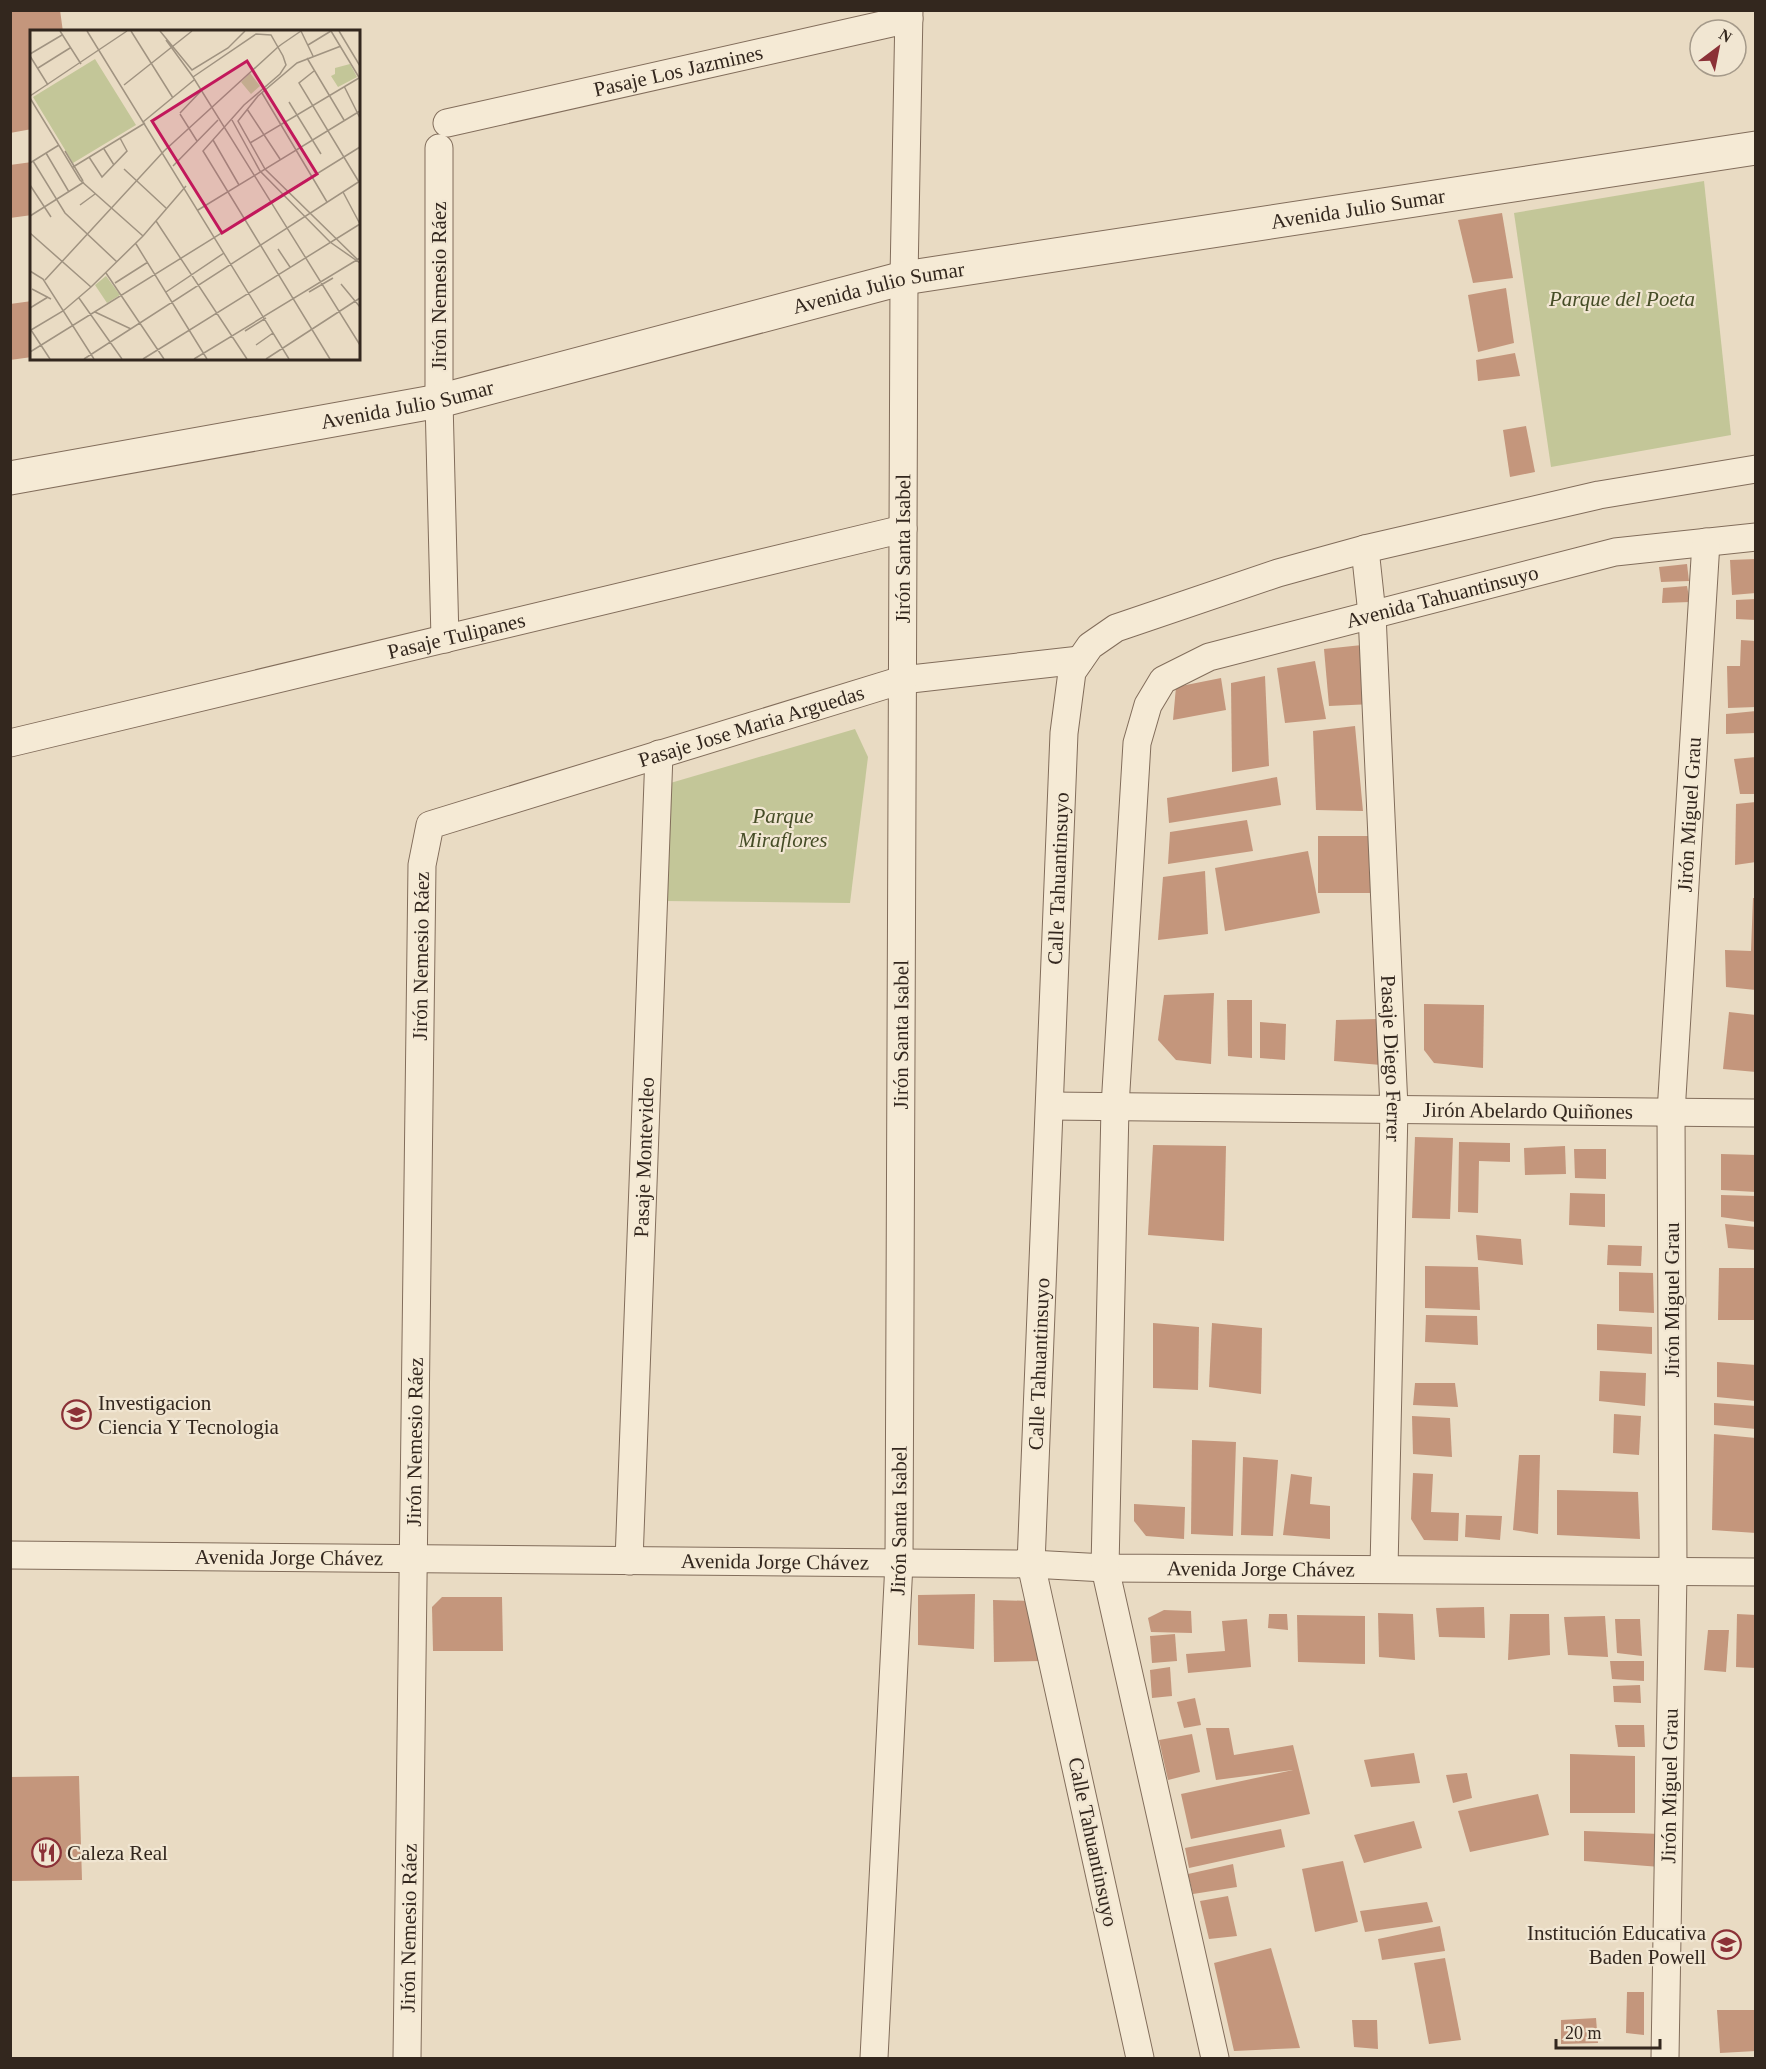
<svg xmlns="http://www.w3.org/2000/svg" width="1766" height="2069" viewBox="0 0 1766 2069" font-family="'Times New Roman',serif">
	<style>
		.green { fill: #c3c698 }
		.building { fill: #c4967c }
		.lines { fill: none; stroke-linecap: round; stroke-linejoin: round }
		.minor-casing { stroke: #826d5b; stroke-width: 29 }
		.tertiary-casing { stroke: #826d5b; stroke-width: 35 }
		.minor { stroke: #f5ead5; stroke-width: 27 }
		.tertiary { stroke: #f5ead5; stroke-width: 33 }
		.labels { text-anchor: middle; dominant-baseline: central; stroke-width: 4.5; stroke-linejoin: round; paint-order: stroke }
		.street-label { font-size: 21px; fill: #33271e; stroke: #f1e6d2 }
		.park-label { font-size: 21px; font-style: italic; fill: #464d27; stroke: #f1e6d2 }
		.poi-label { font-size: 21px; fill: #33271e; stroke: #f1e6d2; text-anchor: start }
		.inset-road { fill: none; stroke: #a09381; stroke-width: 1.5 }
		.view { fill: #c2185b; fill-opacity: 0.15; stroke: #c2185b; stroke-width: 3 }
		.inset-edge { fill: none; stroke: #33271e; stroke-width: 3 }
	</style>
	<rect width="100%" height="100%" fill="#e9dbc3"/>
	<!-- green -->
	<g class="green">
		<polygon points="1704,181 1731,435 1551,467 1514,213"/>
		<polygon points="855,729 868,757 850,903 663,901 667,784"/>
	</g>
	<!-- building -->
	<g class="building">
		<polygon points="10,10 60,10 63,32 32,32 32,129 10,133"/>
		<polygon points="32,162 32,215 10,218 10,165"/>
		<polygon points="1502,213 1513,278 1473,283 1458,220"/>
		<polygon points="1506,288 1514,343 1478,352 1468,295"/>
		<polygon points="32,301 32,357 10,360 10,304"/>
		<polygon points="1515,353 1520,376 1478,381 1476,360"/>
		<polygon points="1526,426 1535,472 1510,477 1503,430"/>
		<polygon points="1756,559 1756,593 1732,595 1730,560"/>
		<polygon points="1687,564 1689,581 1661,582 1659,567"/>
		<polygon points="1687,586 1690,602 1662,603 1663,588"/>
		<polygon points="1756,599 1756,620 1736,619 1736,600"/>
		<polygon points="1741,640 1756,641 1756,707 1728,708 1727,666 1740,666"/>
		<polygon points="1362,645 1373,704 1329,706 1324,649"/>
		<polygon points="1315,661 1326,719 1285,723 1277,668"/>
		<polygon points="1265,676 1269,766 1232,772 1231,683"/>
		<polygon points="1221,678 1226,710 1173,720 1176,687"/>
		<polygon points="1756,711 1756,733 1726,734 1726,714"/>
		<polygon points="1355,726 1363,811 1316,810 1313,731"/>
		<polygon points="1756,757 1756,794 1740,794 1734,759"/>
		<polygon points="1277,777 1281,805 1169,823 1167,798"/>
		<polygon points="1756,802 1756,862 1735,865 1736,804"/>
		<polygon points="1247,820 1253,851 1168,864 1170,832"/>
		<polygon points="1318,836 1369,836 1371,893 1318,893"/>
		<polygon points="1308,851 1320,913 1225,931 1215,868"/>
		<polygon points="1205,871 1208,934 1158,940 1163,877"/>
		<polygon points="1753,898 1756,898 1756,990 1726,987 1725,950 1751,951"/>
		<polygon points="1214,993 1211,1064 1176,1060 1158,1040 1164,995"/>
		<polygon points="1227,1000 1252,1000 1252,1058 1228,1056"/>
		<polygon points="1424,1004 1484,1005 1483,1068 1434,1063 1424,1050"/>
		<polygon points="1729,1012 1756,1015 1756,1072 1723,1069"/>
		<polygon points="1378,1019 1381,1065 1334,1061 1336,1020"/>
		<polygon points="1260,1022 1286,1024 1285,1060 1260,1058"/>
		<polygon points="1415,1137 1453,1138 1450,1219 1412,1218"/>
		<polygon points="1459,1142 1510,1143 1510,1162 1479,1161 1478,1213 1458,1212"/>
		<polygon points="1153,1145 1226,1146 1224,1241 1148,1235"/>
		<polygon points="1565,1146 1566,1174 1525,1175 1524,1148"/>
		<polygon points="1574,1149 1606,1149 1606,1179 1575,1178"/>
		<polygon points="1721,1154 1756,1155 1756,1192 1721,1190"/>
		<polygon points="1570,1193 1605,1194 1605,1227 1569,1225"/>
		<polygon points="1721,1195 1756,1196 1756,1222 1721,1217"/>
		<polygon points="1725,1224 1756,1227 1756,1250 1728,1248"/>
		<polygon points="1476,1235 1521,1239 1523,1265 1478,1260"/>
		<polygon points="1608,1245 1642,1246 1641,1266 1607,1265"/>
		<polygon points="1425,1266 1478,1267 1480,1310 1425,1308"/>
		<polygon points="1719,1268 1756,1268 1756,1320 1718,1320"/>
		<polygon points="1619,1272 1653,1273 1654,1313 1619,1311"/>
		<polygon points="1426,1315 1477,1316 1478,1345 1425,1342"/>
		<polygon points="1153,1323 1199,1327 1198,1390 1153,1388"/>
		<polygon points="1212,1323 1262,1328 1261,1394 1209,1387"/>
		<polygon points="1597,1324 1652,1327 1652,1354 1597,1350"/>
		<polygon points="1717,1362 1756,1365 1756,1401 1717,1397"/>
		<polygon points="1600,1371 1646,1373 1645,1406 1599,1401"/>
		<polygon points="1415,1383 1455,1383 1458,1407 1413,1405"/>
		<polygon points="1714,1403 1756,1406 1756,1429 1714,1425"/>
		<polygon points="1614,1414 1641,1416 1639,1455 1613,1453"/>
		<polygon points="1412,1416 1450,1418 1452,1457 1413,1454"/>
		<polygon points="1714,1434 1756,1438 1756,1533 1712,1530"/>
		<polygon points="1192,1440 1236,1442 1233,1536 1191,1534"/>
		<polygon points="1519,1455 1540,1455 1538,1534 1513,1530"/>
		<polygon points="1243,1457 1278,1460 1273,1536 1241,1535"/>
		<polygon points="1413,1473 1433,1474 1431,1512 1459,1513 1458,1541 1424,1540 1411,1519"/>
		<polygon points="1291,1474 1312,1477 1310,1504 1330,1506 1330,1539 1283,1535"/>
		<polygon points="1557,1490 1638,1492 1640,1539 1557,1535"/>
		<polygon points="1134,1504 1185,1507 1184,1539 1146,1536 1134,1521"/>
		<polygon points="1466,1515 1502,1516 1500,1540 1465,1537"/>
		<polygon points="975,1594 974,1649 918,1645 918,1595"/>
		<polygon points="442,1597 502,1597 503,1651 433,1651 432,1607"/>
		<polygon points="993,1600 1031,1601 1041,1661 994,1662"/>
		<polygon points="1484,1607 1485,1638 1439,1637 1436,1608"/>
		<polygon points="1164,1610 1191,1611 1192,1633 1151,1632 1148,1618"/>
		<polygon points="1378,1613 1413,1614 1415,1660 1379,1657"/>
		<polygon points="1269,1614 1287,1614 1288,1630 1268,1628"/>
		<polygon points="1510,1614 1549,1614 1550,1655 1508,1660"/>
		<polygon points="1737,1614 1756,1615 1756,1668 1736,1667"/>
		<polygon points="1297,1615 1365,1616 1365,1664 1298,1662"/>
		<polygon points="1605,1616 1608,1657 1568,1655 1564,1617"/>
		<polygon points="1247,1619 1251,1667 1188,1673 1186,1654 1225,1651 1222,1621"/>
		<polygon points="1615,1619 1640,1619 1642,1656 1617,1653"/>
		<polygon points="1708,1630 1729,1630 1726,1672 1704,1670"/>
		<polygon points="1175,1634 1177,1661 1152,1663 1150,1636"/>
		<polygon points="1610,1661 1644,1661 1644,1681 1612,1679"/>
		<polygon points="1170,1667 1172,1696 1152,1698 1150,1670"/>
		<polygon points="1640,1685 1641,1703 1614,1702 1613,1686"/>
		<polygon points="1195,1698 1201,1725 1184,1728 1177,1702"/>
		<polygon points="1615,1725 1644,1725 1645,1747 1618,1747"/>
		<polygon points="1206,1728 1229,1728 1234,1755 1293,1745 1310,1814 1191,1839 1181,1794 1293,1770 1216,1780"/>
		<polygon points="1192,1734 1200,1772 1168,1780 1159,1740"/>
		<polygon points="1414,1753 1420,1783 1371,1787 1364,1760"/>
		<polygon points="1570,1754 1635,1756 1635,1813 1570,1813"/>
		<polygon points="1467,1773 1472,1798 1453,1803 1446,1775"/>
		<polygon points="79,1776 82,1880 10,1881 10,1777"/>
		<polygon points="1538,1794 1549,1835 1470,1852 1458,1811"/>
		<polygon points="1414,1821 1422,1848 1364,1863 1354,1835"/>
		<polygon points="1281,1829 1285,1847 1189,1868 1185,1848"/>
		<polygon points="1584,1831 1660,1834 1660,1867 1584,1861"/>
		<polygon points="1343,1861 1358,1922 1315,1932 1302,1869"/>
		<polygon points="1233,1864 1237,1887 1193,1894 1188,1874"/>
		<polygon points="1228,1896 1237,1936 1209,1939 1200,1901"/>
		<polygon points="1427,1902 1433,1922 1365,1932 1360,1911"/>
		<polygon points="1440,1926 1445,1951 1382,1960 1378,1939"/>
		<polygon points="1271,1948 1300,2048 1234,2051 1214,1963"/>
		<polygon points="1445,1958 1461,2040 1429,2044 1414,1963"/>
		<polygon points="1627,1992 1644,1992 1644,2035 1626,2033"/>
		<polygon points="1717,2010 1756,2010 1756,2051 1720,2053"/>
		<polygon points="1596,2018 1598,2043 1561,2044 1561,2020"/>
		<polygon points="1352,2020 1377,2020 1378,2049 1354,2047"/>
	</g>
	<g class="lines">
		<defs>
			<g id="minor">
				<path id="s1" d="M 447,123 L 909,19"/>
				<polyline points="439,148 439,401 445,639"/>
				<path id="s2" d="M 1365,549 L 1372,614 L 1394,1108 L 1384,1569"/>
				<path id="s3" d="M 10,743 L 903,529"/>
				<path id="s4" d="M 1050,1106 L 1756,1113"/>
				<path id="s5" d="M 10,1555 L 1031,1564 L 1105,1568 L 1756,1572"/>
				<path id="s6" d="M 629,1561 L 659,754"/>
				<path id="s7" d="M 407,2058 L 422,865 L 430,825 L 902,680 L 1080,660"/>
				<path id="s8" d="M 874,2058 L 899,1563 L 904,278 L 909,10"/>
				<path id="s9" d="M 1140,2058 L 1031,1564 L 1064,733 L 1072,672 L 1090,646 L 1116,628 L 1278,573 L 1365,549 L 1599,495 L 1756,469"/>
				<path id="s10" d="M 1215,2058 L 1105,1568 L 1115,1107 L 1137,743 L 1148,705 L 1163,680 L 1209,657 L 1615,552 L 1756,537"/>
				<path id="s11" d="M 1665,2058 L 1673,1571 L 1671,1113 L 1706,542"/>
			</g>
			<g id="tertiary">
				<path id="s12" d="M 10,478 L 439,401 L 904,278 L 1756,148"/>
			</g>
		</defs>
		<!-- minor casing -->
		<use href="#minor" class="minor-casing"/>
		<!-- tertiary casing -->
		<use href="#tertiary" class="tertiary-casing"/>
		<!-- minor -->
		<use href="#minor" class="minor"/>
		<!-- tertiary -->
		<use href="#tertiary" class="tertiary"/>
	</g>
	<!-- icons -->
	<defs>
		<symbol id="school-ring" viewBox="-11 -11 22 22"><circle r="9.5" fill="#f1e6d2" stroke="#8b3137" stroke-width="1.5"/><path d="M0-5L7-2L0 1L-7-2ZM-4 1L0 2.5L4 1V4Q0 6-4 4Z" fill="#8b3137"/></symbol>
		<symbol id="restaurant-ring" viewBox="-11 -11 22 22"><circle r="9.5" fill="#f1e6d2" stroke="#8b3137" stroke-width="1.5"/><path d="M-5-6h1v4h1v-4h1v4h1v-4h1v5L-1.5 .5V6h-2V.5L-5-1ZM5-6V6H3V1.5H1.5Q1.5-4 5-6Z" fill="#8b3137"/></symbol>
	</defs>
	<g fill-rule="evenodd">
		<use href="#school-ring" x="60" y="1398" width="33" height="33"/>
		<use href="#restaurant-ring" x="30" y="1836" width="33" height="33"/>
		<use href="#school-ring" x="1710" y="1928" width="33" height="33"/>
	</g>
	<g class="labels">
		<!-- street labels -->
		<g class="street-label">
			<text stroke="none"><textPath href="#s1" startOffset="237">Pasaje Los Jazmines</textPath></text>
			<text stroke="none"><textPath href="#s12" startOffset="1376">Avenida Julio Sumar</textPath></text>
			<text transform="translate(439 286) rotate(-90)">Jirón Nemesio Ráez</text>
			<text stroke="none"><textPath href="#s12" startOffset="890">Avenida Julio Sumar</textPath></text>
			<text stroke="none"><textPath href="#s12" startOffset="404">Avenida Julio Sumar</textPath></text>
			<text stroke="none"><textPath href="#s8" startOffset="1510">Jirón Santa Isabel</textPath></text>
			<text stroke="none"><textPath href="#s10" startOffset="1689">Avenida Tahuantinsuyo</textPath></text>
			<text stroke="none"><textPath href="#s3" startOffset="459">Pasaje Tulipanes</textPath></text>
			<text stroke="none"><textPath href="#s7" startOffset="1570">Pasaje Jose Maria Arguedas</textPath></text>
			<text stroke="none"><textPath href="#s11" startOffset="1244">Jirón Miguel Grau</textPath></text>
			<text stroke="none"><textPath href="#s9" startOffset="1192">Calle Tahuantinsuyo</textPath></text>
			<text stroke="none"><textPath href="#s7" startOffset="1102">Jirón Nemesio Ráez</textPath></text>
			<text stroke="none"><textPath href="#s8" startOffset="1024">Jirón Santa Isabel</textPath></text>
			<text stroke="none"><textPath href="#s2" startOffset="510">Pasaje Diego Ferrer</textPath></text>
			<text stroke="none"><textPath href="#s4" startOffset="478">Jirón Abelardo Quiñones</textPath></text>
			<text stroke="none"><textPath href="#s6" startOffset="404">Pasaje Montevideo</textPath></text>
			<text transform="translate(1672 1300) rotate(-90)">Jirón Miguel Grau</text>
			<text stroke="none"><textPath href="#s9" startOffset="706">Calle Tahuantinsuyo</textPath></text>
			<text stroke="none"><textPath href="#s7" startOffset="616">Jirón Nemesio Ráez</textPath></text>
			<text stroke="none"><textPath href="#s8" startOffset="538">Jirón Santa Isabel</textPath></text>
			<text stroke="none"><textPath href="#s5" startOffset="279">Avenida Jorge Chávez</textPath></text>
			<text stroke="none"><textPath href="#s5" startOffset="765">Avenida Jorge Chávez</textPath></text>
			<text stroke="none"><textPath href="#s5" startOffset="1251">Avenida Jorge Chávez</textPath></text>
			<text stroke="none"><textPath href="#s11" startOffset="272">Jirón Miguel Grau</textPath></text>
			<text transform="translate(1093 1842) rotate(78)">Calle Tahuantinsuyo</text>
			<text stroke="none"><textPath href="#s7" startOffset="130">Jirón Nemesio Ráez</textPath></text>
		</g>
		<!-- park labels -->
		<g class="park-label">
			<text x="1622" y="299">Parque del Poeta</text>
			<text x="783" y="816">Parque<tspan x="783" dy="24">Miraflores</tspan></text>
		</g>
		<!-- poi labels -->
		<g class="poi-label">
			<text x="98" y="1403">Investigacion<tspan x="98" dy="24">Ciencia Y Tecnologia</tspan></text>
			<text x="67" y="1853">Caleza Real</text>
			<text x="1706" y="1933" text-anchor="end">Institución Educativa<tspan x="1706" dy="24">Baden Powell</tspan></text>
		</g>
	</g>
	<!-- overview -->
	<g transform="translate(30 30)">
		<rect width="330" height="330" fill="#e9dbc3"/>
		<path d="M 65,29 L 106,95 L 43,133 L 3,67 ZM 320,34 L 327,47 L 308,57 L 301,46 L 305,44 L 305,38 ZM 220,43 L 230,56 L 221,64 L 211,52 ZM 76,246 L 90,265 L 77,273 L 65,255 Z" fill="#c3c698"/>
		<path class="inset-road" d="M 30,1 L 51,34M 57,1 L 259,329M 101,1 L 143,68M 130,1 L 162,40 L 198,18 L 215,1M 301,1 L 330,49M 309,1 L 330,36M 136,10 L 163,47 L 330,315M 278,15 L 301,1M 311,16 L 267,33 L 228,66 L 208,91 L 235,139 L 328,230M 0,24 L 32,5M 0,26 L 18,55M 277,28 L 314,90M 8,38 L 40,18M 284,41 L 269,53 L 329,152M 163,47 L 226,4 L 241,5 L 253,26 L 256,35 L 250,44 L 214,75 L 173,121 L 300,329M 94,55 L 162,1M 314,56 L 330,88M 232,63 L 297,172M 0,66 L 97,1M 0,68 L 50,150 L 113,206M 259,72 L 291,124M 217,79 L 250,129M 150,83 L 171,61M 150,84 L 167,111M 202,90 L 230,141 L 300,212 L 330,233M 113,92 L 164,50M 183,110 L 209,155M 220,113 L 329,48M 74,119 L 84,135M 35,121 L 53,151M 16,123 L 39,162M 59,127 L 72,147 L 97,121 L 90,108M 3,131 L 35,183 L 87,232M 0,133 L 29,115M 143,136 L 188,90M 43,137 L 115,93M 94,139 L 136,178M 0,155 L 21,187M 313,162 L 330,194M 50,175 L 65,164M 168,180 L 330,81M 0,186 L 54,152M 126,191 L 217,329M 0,203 L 61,257M 106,214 L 177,329M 248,219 L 260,237M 0,241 L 13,249 L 64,329M 76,243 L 134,329M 15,250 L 134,121 L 248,17 L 252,14 L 271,1 L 283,26M 85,253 L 118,232M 311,254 L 330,277M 2,259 L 21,269M 136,262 L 194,223M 279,262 L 303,248M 49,268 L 92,329M 0,278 L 18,267M 65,282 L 101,299M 1,300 L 33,281 L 61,257 L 113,206 L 156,156M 1,300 L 20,329M 215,301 L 236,288M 226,315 L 243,303M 0,322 L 330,117M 54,329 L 330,151M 113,329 L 330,194M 164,329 L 330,228M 236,329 L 330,268"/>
		<path class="view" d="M 217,31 L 287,144 L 192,203 L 122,91 Z"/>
		<rect width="330" height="330" class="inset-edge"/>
	</g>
	<!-- border -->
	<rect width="1766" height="2069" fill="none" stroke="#33271e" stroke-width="24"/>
	<!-- north arrow -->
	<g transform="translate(1718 48) rotate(32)"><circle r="28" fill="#f1e6d2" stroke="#a59a8a" stroke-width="1.5"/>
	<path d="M0-4.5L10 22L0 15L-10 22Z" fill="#8b3137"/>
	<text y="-9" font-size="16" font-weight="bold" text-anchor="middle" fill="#33271e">N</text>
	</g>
	<!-- scale -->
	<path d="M1556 2039v9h104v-9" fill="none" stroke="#33271e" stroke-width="3"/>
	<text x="1565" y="2039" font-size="18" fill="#33271e" stroke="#f1e6d2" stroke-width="4.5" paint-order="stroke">20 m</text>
</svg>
